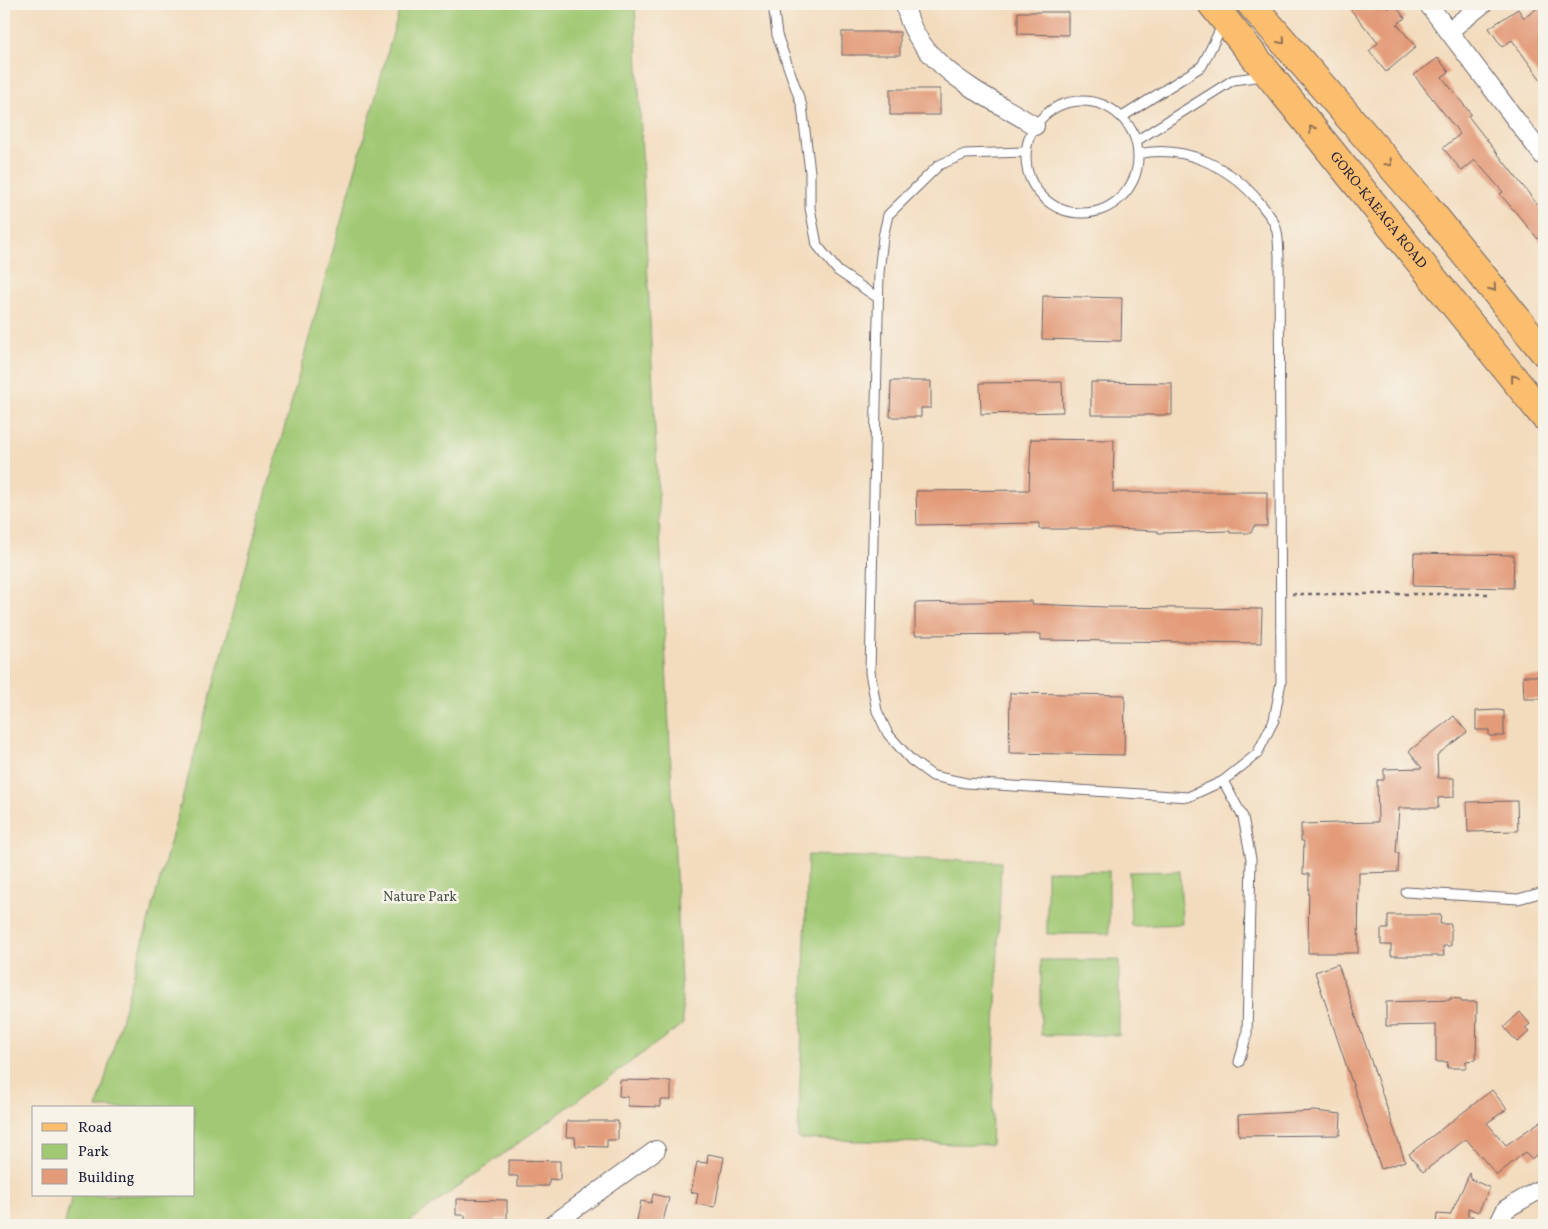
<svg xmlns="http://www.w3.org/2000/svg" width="1548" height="1229" viewBox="0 0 1548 1229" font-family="Vollkorn,serif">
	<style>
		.green { fill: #a1c974; stroke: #627658 }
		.building { fill: #e39b79 }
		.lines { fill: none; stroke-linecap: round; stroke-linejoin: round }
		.lane-casing { stroke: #6b6369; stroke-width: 11 }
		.street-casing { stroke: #6b6369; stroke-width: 20 }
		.primary-casing { stroke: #6b6369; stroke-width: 30 }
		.path { stroke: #6b6369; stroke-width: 2.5; stroke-dasharray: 4 4; stroke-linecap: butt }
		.lane { stroke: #fff; stroke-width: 9 }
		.street { stroke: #fff; stroke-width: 18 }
		.primary { stroke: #fbbd6e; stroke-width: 28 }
		.oneway { stroke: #8e7054 }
		.labels { text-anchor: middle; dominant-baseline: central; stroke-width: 5; stroke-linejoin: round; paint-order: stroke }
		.street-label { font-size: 14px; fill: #22223b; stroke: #f7f3e8 }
		.park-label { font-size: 14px; fill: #48544c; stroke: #f7f3e8 }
	</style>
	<rect width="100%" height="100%" fill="#f7f3e8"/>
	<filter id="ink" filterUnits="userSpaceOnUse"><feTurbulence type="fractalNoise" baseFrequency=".02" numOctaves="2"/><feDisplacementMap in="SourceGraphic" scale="10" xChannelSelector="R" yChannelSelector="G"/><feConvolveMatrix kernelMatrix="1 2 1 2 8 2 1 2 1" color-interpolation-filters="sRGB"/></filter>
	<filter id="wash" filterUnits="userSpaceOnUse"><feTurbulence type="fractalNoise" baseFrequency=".0096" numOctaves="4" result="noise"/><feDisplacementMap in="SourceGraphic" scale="20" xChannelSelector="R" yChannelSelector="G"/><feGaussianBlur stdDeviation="1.12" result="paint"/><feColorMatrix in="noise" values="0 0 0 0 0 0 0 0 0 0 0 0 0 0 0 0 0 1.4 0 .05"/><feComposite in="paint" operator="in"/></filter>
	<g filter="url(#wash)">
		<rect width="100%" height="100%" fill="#f3dcbe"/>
		<!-- green -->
		<g class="green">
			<polygon points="401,4 635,4 683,1024 405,1225 64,1225 73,1195 194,1195 194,1108 97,1108"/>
			<polygon points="808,855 1001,862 991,1145 798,1139"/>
			<rect x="1047" y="871" width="62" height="63"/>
			<polygon points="1180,871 1182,924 1131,926 1129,872"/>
			<rect x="1041" y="960" width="78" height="75"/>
		</g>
		<g id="blocks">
			<!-- building -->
			<g class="building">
				<polygon points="1346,4 1384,4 1388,9 1394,4 1405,18 1397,24 1416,47 1386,72 1369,51 1378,43"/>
				<polygon points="1543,4 1544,4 1544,84 1512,40 1502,47 1489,28 1518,9 1524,18"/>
				<polygon points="1018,12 1068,12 1068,35 1018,34"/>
				<rect x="842" y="32" width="58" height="23"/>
				<polygon points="1438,58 1449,72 1442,77 1471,114 1468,116 1544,213 1544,246 1500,194 1503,192 1475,160 1462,171 1443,148 1460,134 1414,75"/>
				<rect x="890" y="89" width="50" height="26"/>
				<polygon points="1043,296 1122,298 1121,341 1042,339"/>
				<polygon points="891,381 931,381 931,408 921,408 921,417 890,417"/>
				<polygon points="1062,382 1063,412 981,414 980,383"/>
				<polygon points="1091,382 1172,383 1172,415 1091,415"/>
				<polygon points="1031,439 1114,440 1113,492 1267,492 1267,526 1254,526 1251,533 1230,533 1230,531 1158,533 1158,531 1112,529 1039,529 1039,523 917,525 916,491 1029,490"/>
				<polygon points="1414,553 1514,555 1513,588 1413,586"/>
				<polygon points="1032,601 1032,604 1106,607 1262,609 1261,643 1041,640 1041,634 915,635 915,603"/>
				<polygon points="1523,676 1544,676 1544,699 1524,699"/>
				<polygon points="1010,693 1125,695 1124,755 1009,753"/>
				<polygon points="1498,710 1504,711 1504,736 1489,736 1489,730 1476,730 1476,711"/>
				<polygon points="1454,716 1467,732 1437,755 1438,778 1454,778 1454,797 1438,798 1438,808 1399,808 1396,853 1399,853 1398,872 1359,873 1358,953 1308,953 1309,874 1303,874 1304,841 1301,841 1301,824 1378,822 1377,780 1384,780 1384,769 1422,768 1409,751"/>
				<polygon points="1517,801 1518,831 1468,832 1467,802"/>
				<polygon points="1388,915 1441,915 1440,924 1451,924 1451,946 1443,946 1444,956 1391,956 1391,945 1381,945 1381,929 1388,929"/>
				<polygon points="1338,964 1405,1161 1381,1169 1315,972"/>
				<polygon points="1450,998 1461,999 1461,1002 1477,1002 1476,1060 1466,1061 1466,1068 1447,1068 1448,1062 1436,1062 1436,1025 1386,1026 1386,1002 1450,1000"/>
				<polygon points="1520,1012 1530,1024 1525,1028 1529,1032 1517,1042 1504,1027"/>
				<polygon points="620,1080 671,1081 671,1100 660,1100 660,1107 628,1106 628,1097 619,1096"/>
				<polygon points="1492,1090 1507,1109 1487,1123 1506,1145 1544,1119 1544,1150 1531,1159 1525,1152 1497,1175 1466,1139 1423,1172 1409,1154"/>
				<polygon points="1314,1111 1341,1114 1340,1135 1239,1136 1238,1115"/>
				<polygon points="567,1121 618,1121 618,1140 607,1140 607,1147 576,1146 575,1137 566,1137"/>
				<polygon points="708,1154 724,1157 715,1207 696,1204 698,1194 691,1192 697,1162 707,1163"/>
				<polygon points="509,1160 560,1161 560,1180 549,1179 549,1186 518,1186 518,1176 509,1176"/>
				<polygon points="1470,1173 1471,1179 1490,1188 1478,1212 1468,1208 1468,1216 1473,1216 1472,1225 1436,1225 1437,1214 1450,1215"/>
				<polygon points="653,1194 669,1198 662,1225 636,1225 641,1201 651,1203"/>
				<polygon points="456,1199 507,1200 507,1219 496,1219 496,1225 465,1225 465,1215 456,1215"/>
			</g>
		</g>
	</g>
	<g filter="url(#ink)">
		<use href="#blocks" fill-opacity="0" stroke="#6b6369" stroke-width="1"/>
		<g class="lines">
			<defs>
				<g id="lane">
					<polyline points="773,4 777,35 802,106 810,172 810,208 817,245 838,271 878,298"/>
					<circle cx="1082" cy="157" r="56"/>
					<polyline points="1122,117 1202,66 1223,24"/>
					<polyline points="1136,141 1233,80 1263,76"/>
					<path d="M 1026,152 L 965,154 L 939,165 L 888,215 L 883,237 L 879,273 L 870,672 L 877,711 L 888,734 L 911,760 L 933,776 L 966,783 L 1188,797 L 1223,781 L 1257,754 L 1274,720 L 1281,682 L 1279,255 C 1278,247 1279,237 1276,228 C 1274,219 1266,211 1260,203 C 1231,167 1185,144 1138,154"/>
					<polyline points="1223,781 1243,817 1251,859 1247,1034 1239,1062"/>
					<polyline points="1406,892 1518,899 1544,892"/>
				</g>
				<g id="street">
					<path d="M 905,4 C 915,66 988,96 1035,126"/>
					<polyline points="1428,4 1544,157"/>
					<polyline points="1449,31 1483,4"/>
					<polyline points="552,1225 656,1150"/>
					<polyline points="1498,1225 1506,1209 1544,1187"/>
				</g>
				<g id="primary">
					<path id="s1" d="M 1212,4 L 1544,416"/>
					<polyline points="1251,4 1426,206 1544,352"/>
				</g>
			</defs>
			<!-- lane casing -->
			<use href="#lane" class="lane-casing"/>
			<!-- street casing -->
			<use href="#street" class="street-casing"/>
			<!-- primary casing -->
			<use href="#primary" class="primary-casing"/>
			<!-- path -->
			<polyline class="path" points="1292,594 1492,594"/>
			<!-- lane -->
			<use href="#lane" class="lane"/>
			<!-- street -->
			<use href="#street" class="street"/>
			<!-- primary -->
			<use href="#primary" class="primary"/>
		</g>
		<!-- one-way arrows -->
		<defs><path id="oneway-chevron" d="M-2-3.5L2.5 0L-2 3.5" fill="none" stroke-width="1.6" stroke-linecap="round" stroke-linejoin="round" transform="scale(1.25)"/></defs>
		<g class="oneway">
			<use href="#oneway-chevron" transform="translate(1282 41) rotate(49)"/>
			<use href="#oneway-chevron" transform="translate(1312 129) rotate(-129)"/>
			<use href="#oneway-chevron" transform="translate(1389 163) rotate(49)"/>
			<use href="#oneway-chevron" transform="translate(1493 288) rotate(51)"/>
			<use href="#oneway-chevron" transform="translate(1514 378) rotate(-129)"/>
		</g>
	</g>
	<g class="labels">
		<!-- street labels -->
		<g class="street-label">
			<text stroke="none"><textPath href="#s1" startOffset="265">GORO-KAEAGA ROAD</textPath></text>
		</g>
		<!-- park labels -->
		<g class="park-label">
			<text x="420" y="897">Nature Park</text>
		</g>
	</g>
	<!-- margin -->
	<rect width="1548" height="1229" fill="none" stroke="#f7f3e8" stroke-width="20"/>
	<!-- legend -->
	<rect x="32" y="1106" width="162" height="90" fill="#f7f3e8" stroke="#a29fa3"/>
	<rect x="42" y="1123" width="25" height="8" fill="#fbbd6e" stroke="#a29fa3"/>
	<text x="78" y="1132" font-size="15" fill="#22223b">Road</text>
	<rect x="42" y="1144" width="25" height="15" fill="#a1c974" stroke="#a29fa3"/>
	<text x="78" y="1156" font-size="15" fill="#22223b">Park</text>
	<rect x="42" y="1169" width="25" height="15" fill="#e39b79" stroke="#a29fa3"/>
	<text x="78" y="1182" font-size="15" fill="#22223b">Building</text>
</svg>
